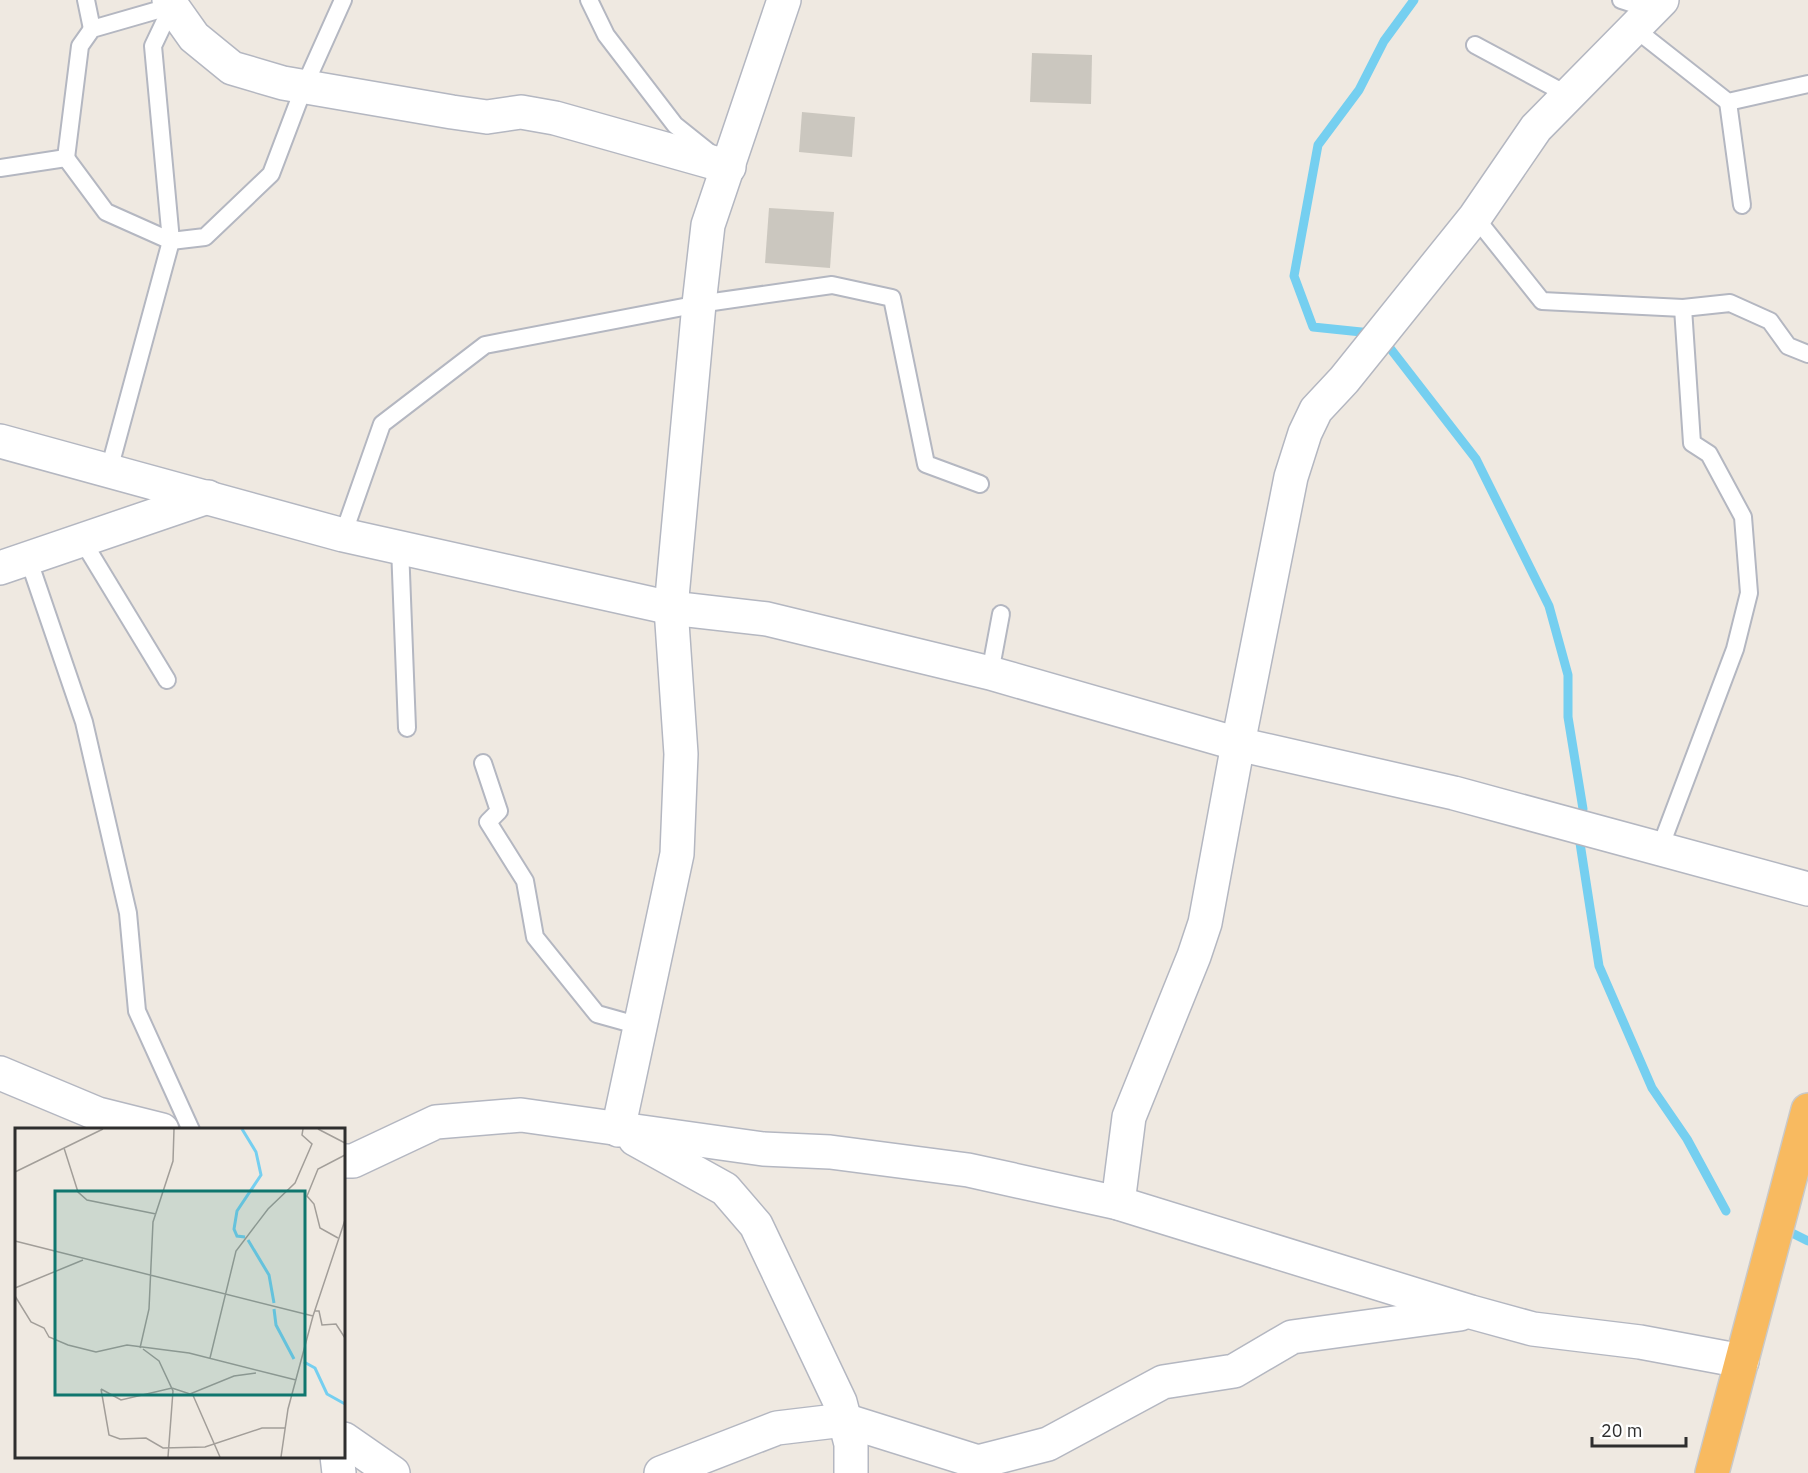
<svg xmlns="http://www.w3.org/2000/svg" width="1808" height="1473" viewBox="0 0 1808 1473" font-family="'IBM Plex Sans',sans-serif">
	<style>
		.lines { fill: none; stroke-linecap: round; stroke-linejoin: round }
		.stream { stroke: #75cff0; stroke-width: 9 }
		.building { fill: #cbc7bf }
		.service-casing { stroke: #b4b7c1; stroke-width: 20 }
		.minor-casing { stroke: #b4b7c1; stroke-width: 36 }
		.trunk-casing { stroke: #c9c9c9; stroke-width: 36 }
		.service { stroke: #fff; stroke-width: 16 }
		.minor { stroke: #fff; stroke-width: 33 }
		.trunk { stroke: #f8ba60; stroke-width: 33 }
		.inset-river { fill: none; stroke: #75cff0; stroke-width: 3 }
		.inset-road { fill: none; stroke: #a29e99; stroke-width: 1.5 }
		.view { fill: #0f766e; fill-opacity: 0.15; stroke: #0f766e; stroke-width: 3 }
		.inset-edge { fill: none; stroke: #2e2e2e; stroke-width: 3 }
	</style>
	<rect width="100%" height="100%" fill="#efe9e1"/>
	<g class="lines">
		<!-- stream -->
		<g class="stream">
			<polyline points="1371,333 1313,327 1294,276 1318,145 1359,90 1384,41 1414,0"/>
			<polyline points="1383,339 1476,459 1549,606 1568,675 1568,717 1583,809"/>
			<polyline points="1580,843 1599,966 1652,1088 1687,1139 1726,1211"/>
			<polyline points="1790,1232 1808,1241"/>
		</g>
	</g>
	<!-- building -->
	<g class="building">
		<polygon points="1032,53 1092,55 1091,104 1030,102"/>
		<polygon points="802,112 855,117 852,157 799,152"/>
		<polygon points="769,208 834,212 830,268 765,263"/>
	</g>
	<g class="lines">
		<defs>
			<g id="service">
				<polyline points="86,0 92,29"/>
				<polyline points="589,0 606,35 675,125 710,153"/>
				<polyline points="1621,0 1652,10"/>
				<polyline points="1634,28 1728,102 1808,84"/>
				<polyline points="1475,45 1568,95"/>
				<polyline points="1728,102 1742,205"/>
				<polyline points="66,158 106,212 171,241 205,237 271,174 304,87 343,0"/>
				<polyline points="0,168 66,158 80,46 92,29 172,6"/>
				<polyline points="1475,217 1542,301 1683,308 1730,303 1770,321 1788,346 1808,354"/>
				<polyline points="109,470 171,241 153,46 172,6"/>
				<polyline points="343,535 382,424 485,345 699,304 832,285 892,298 926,464 980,484"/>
				<polyline points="82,540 167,680"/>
				<polyline points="400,547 407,728"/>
				<polyline points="28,558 84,722 128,913 137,1011 191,1130"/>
				<polyline points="990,673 1001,614"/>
				<polyline points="483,763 499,811 488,822 525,881 535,937 597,1014 640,1026"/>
				<polyline points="1660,848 1735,649 1749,593 1743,517 1709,454 1692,443 1683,308"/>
			</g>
			<g id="minor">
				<polyline points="169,0 172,6 194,37 232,68 283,83 452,112 487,117 521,112 555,118 729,167"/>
				<polyline points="0,441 343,535 671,608 767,619 990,673 1238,744 1454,793 1808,889"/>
				<polyline points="0,568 208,497"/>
				<polyline points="0,1073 98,1114 162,1130"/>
				<polyline points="618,1130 677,854 681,754 671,608 699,304 708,225 784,0"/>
				<polyline points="635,1139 725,1189 756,1225 840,1402 851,1444 851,1473"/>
				<polyline points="344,1161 353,1161 436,1122 521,1115 763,1149 830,1152 968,1170 1118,1203 1471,1312 1533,1329 1640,1342 1742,1361"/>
				<polyline points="1118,1203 1129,1117 1194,956 1205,923 1238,744 1291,477 1305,433 1316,410 1344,380 1475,217 1536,128 1662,0"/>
				<polyline points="344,1439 393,1473"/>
				<polyline points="337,1456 339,1473"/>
				<polyline points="661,1473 777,1428 844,1420 978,1462 1048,1444 1163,1382 1234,1371 1292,1337 1460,1314"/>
			</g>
			<polyline id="trunk" points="1712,1473 1808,1110"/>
		</defs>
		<!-- service casing -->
		<use href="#service" class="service-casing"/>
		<!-- minor casing -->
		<use href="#minor" class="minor-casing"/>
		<!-- trunk casing -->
		<use href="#trunk" class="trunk-casing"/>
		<!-- service -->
		<use href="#service" class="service"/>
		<!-- minor -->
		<use href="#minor" class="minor"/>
		<!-- trunk -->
		<use href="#trunk" class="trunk"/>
	</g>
	<!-- overview -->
	<g transform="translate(15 1128)">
		<rect width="330" height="330" fill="#efe9e1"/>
		<path class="inset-river" d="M 227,1 L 241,24 L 246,47 L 222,83 L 219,101 L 222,108 L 230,109M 233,112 L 254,147 L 259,175M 259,181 L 261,197 L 279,231M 289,234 L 300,240 L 312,266 L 330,276"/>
		<path class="inset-road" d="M 303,1 L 330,15M 49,20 L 63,64 L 72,72 L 141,86M 0,44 L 88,1M 323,110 L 305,100 L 299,76 L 292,68 L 303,41 L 330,27M 0,113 L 298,188M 0,160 L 68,132M 0,168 L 16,194 L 29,200 L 34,209 L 53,217 L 81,224 L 112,217 L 174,225 L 281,252M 300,183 L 304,183 L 307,197 L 321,196 L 330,210M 125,220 L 134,181 L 138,94 L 158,33 L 159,1M 128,221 L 144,233 L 158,263 L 153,329M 195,230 L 221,123 L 253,81 L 280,55 L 297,16 L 287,7 L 288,1M 86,261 L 94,307 L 105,311 L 131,310 L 148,320 L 190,319 L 247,300 L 270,300M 86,261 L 106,272 L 157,260 L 175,266 L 219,248 L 241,245M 177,265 L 205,329M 266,329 L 273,281 L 298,188 L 330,92"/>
		<path class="view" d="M 40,63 L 290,63 L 290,267 L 40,267 Z"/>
		<rect width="330" height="330" class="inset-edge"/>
	</g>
	<!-- scale -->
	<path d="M1592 1437v9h94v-9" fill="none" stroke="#2e2e2e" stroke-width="3"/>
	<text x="1601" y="1437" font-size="18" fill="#2e2e2e" stroke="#ffffff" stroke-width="4.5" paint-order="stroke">20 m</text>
</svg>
